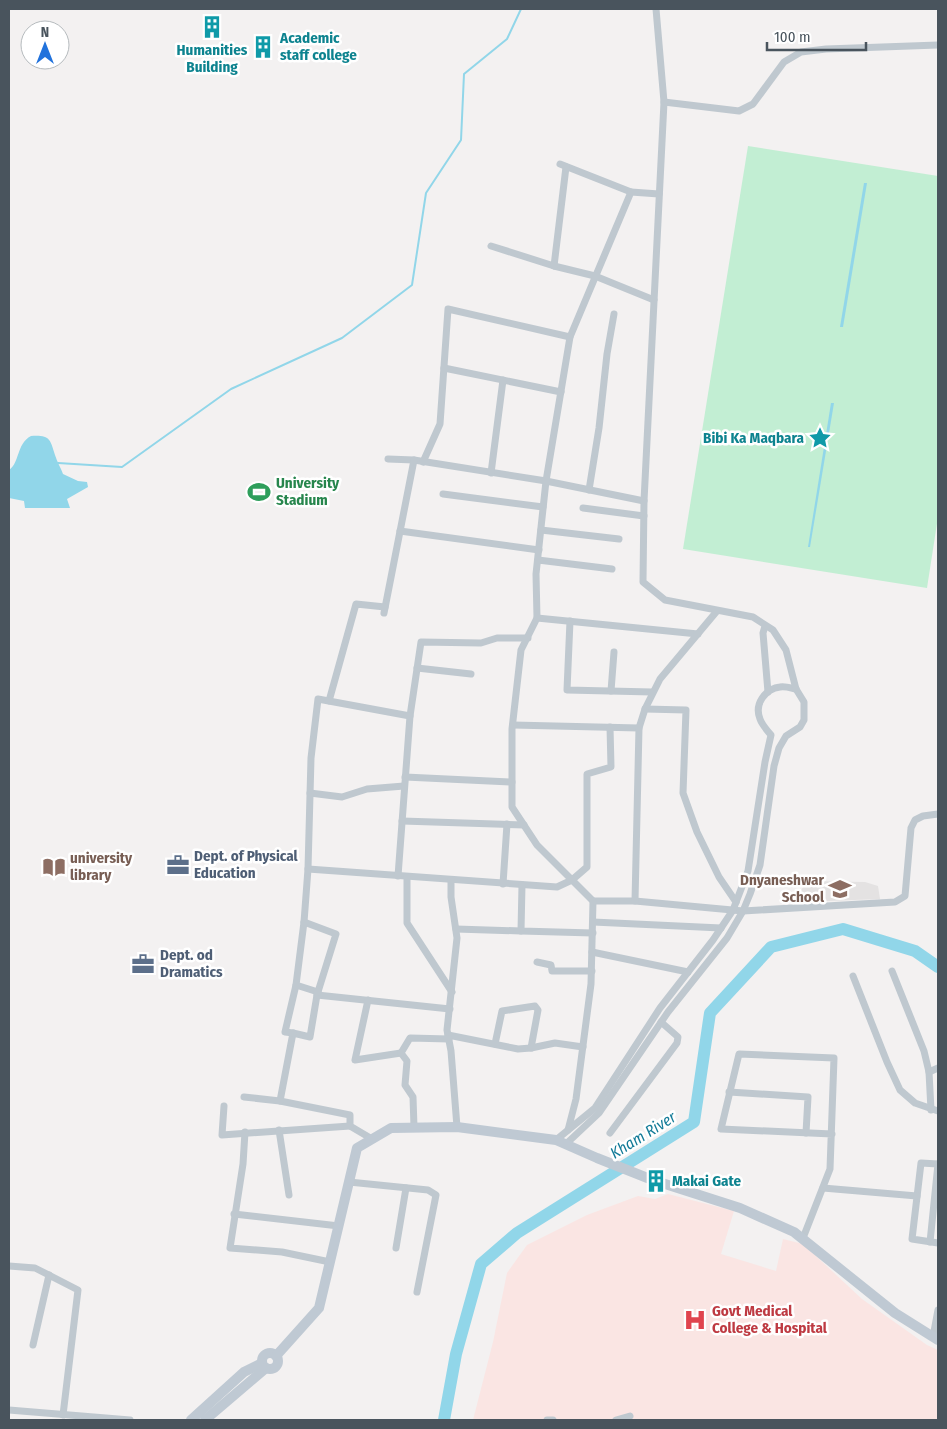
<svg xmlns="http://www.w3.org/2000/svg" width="947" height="1429" viewBox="0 0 947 1429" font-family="'Fira Sans Condensed',sans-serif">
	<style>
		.education { fill: #e4e2e2 }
		.medical { fill: #fae5e3 }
		.green { fill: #c2eed3 }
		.water { fill: #91d6e9 }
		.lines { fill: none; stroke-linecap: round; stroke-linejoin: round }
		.stream { stroke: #91d6e9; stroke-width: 2 }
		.river { stroke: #91d6e9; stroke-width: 12 }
		.street { stroke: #bfc8cf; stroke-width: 7 }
		.secondary { stroke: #bfc9d3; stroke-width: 10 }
		.labels { text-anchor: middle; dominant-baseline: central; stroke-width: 5; stroke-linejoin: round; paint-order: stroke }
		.culture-label { font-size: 15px; font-weight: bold; fill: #0d838f; stroke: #fff; text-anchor: start }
		.leisure-label { font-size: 15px; font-weight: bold; fill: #27864d; stroke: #fff; text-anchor: start }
		.service-label { font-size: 15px; font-weight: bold; fill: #4e5e75; stroke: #fff; text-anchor: start }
		.education-label { font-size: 15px; font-weight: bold; fill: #785e54; stroke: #fff; text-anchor: start }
		.health-label { font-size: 15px; font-weight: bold; fill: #be3a42; stroke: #fff; text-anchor: start }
		.water-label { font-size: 16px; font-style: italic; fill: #137b98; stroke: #fff }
	</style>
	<rect width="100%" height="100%" fill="#f3f1f1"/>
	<!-- education -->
	<polygon class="education" points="807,881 865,882 878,886 880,899 801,902 800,892"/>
	<!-- medical -->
	<polygon class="medical" points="668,1194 734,1211 721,1254 776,1271 783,1239 803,1244 862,1299 927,1345 938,1350 938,1420 473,1420 493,1342 507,1273 527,1245 587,1215 638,1196 655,1199"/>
	<!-- green -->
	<polygon class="green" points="748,146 938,176 938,517 927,588 683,549"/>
	<!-- water -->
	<g class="water">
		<polygon points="864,183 867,183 843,327 840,327"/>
		<polygon points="831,403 834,403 810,547 808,547"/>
		<path d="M 31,436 C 50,435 50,439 55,455 C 57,462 61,468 63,474 L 78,481 L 87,482 L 88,487 L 67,499 L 70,508 L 25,508 L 24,501 L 9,498 L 9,470 C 20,463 16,444 31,436 Z"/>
	</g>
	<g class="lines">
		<!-- stream -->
		<polyline class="stream" points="58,463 122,467 231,389 342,338 412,285 426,193 461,140 464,74 507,39 521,9"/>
		<!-- river -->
		<polyline class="river" points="444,1420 456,1354 481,1264 517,1233 694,1122 710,1013 771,947 843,929 915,951 938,967"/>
		<!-- street -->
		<g class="street">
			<polyline points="664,102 739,111 753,104 784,62 801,52 826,49 938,45"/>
			<polyline points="560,164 631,192"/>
			<polyline points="491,246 554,266 595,276 654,300"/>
			<polyline points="554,266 566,167"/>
			<polyline points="444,368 561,392"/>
			<polyline points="388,459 414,460 546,481 644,501"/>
			<polyline points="423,462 440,424 448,309 570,337"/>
			<polyline points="491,473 503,380"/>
			<polyline points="589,490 599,428 607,354 614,314"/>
			<polyline points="443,494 543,507"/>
			<polyline points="583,508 644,516"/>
			<polyline points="541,530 619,539"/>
			<polyline points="400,531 539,550"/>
			<polyline points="538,560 612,569"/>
			<polyline points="384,613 414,460"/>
			<polyline points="537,618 698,634"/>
			<polyline points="570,621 567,690 652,692"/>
			<polyline points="765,626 763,633 768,692"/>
			<polyline points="417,668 471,674"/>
			<polyline points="611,691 614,652"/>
			<polyline points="329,701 356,604 385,607"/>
			<polyline points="645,709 686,710 683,793 697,832 719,877 736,902"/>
			<polyline points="513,725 639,728"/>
			<polyline points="405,777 512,782"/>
			<polyline points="310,793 342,797 367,789 404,786"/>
			<polyline points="402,821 524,825"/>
			<polyline points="308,869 557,887 572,880 587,867 587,774 611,767 610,727"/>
			<polyline points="398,876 410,716 421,642 481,643 497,638 528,638"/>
			<polyline points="407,877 407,923 452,992"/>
			<polyline points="451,880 451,897 457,938 447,1030 451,1051 457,1127"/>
			<polyline points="503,884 507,824"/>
			<polyline points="522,885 521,931 593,933"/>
			<polyline points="593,901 635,901 743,911 895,902 905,896 911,828 915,820 923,816 938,814"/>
			<polyline points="635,901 639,728 645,709 660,679 717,611"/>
			<polyline points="304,922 336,934 317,995 310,1037 293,1033 280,1101 350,1115 350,1126 372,1139"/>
			<polyline points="593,922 721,928"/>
			<polyline points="456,929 521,931"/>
			<polyline points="592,952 688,972"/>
			<polyline points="537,962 551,965 552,971 592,971"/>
			<polyline points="892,971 924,1051 929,1072 931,1110"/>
			<polyline points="853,976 887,1062 900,1090 915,1103 938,1111"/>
			<polyline points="296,985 304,922 308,869 311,758 318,699 410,716"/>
			<polyline points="317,995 450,1009"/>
			<polyline points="368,1000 355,1060 401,1053"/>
			<polyline points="293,1033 285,1032 296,985 318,992"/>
			<polyline points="448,1035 518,1049 531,1048 555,1043 583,1047"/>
			<polyline points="495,1044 502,1011 535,1006 538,1010 531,1048"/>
			<polyline points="929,1072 938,1068"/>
			<polyline points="729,1092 808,1097 806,1133"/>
			<polyline points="244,1097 280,1101"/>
			<polyline points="224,1106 222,1135 350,1126"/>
			<polyline points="414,1127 413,1097 405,1085 407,1061 401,1053 410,1038 449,1039"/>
			<polyline points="279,1130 289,1195"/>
			<polyline points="568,1130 576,1099 591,984 593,901 537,845 512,807 512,729 521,650 537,618 536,574 546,481 570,337 631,192 659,194"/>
			<polyline points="245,1132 243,1164 230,1248 282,1252 330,1262"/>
			<polyline points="610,1133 677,1043 678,1037 661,1022"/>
			<path d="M 556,1140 L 595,1108 L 660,1008 L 713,940 L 733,910 L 748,871 L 765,762 L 771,735 C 767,730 762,725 760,719 C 754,704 765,689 780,687 C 785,686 791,688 796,689"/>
			<polyline points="566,1144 599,1113 668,1012 727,938 743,911 750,894 760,865 774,766 779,748 786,736 800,727 804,720 804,702 796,689 786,650 773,630 753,617 665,600 643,582 644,501 664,102 656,9"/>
			<polyline points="938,1164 921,1163 912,1239 938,1243"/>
			<polyline points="349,1182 428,1190 436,1195 417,1292"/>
			<polyline points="823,1188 917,1196"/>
			<polyline points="234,1214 339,1226"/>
			<polyline points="803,1238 830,1169 834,1058 739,1054 721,1129 832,1134"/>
			<polyline points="930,1242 938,1164"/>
			<polyline points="396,1248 406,1188"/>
			<polyline points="9,1266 35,1268 78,1290 63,1415"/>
			<polyline points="933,1337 938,1310"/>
			<polyline points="33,1345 49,1275"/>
			<polyline points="9,1410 130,1420"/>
			<polyline points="547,1420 553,1420"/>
			<polyline points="616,1420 630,1416"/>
		</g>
		<!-- secondary -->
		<g class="secondary">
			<polyline points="662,1183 740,1208 794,1232 895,1313 938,1340"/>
			<circle cx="270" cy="1361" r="8"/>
			<polyline points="276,1356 319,1308 357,1148 391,1128 457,1127 556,1140 597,1158 650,1179"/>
			<polyline points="191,1420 244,1372 262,1363"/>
			<polyline points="205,1420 266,1368"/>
		</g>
	</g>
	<!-- icons -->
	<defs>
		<symbol id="building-bare" viewBox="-9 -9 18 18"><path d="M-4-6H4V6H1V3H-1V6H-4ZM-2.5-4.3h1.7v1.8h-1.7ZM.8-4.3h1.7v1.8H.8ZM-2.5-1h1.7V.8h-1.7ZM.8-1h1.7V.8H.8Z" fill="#0f9aa8" stroke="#fff" stroke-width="2.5" paint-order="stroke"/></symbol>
		<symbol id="sight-bare" viewBox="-9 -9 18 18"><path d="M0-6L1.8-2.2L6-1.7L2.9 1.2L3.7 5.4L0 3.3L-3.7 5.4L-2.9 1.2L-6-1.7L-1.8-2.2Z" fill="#0f9aa8" stroke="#fff" stroke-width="2.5" paint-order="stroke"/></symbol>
		<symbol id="stadium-bare" viewBox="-9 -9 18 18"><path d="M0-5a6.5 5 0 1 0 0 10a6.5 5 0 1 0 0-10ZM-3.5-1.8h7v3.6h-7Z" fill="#2e9e5b" stroke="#fff" stroke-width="2.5" paint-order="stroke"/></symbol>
		<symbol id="office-bare" viewBox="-9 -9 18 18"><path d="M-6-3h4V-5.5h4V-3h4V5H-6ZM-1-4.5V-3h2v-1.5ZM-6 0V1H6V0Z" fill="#5c6f8a" stroke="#fff" stroke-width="2.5" paint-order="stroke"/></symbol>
		<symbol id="library-bare" viewBox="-9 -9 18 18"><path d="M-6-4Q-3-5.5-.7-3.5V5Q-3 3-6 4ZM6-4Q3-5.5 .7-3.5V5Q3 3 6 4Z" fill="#8d6e63" stroke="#fff" stroke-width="2.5" paint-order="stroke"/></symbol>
		<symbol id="school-bare" viewBox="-9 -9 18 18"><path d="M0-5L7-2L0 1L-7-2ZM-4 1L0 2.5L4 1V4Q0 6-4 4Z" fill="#8d6e63" stroke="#fff" stroke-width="2.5" paint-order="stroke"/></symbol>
		<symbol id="hospital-bare" viewBox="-9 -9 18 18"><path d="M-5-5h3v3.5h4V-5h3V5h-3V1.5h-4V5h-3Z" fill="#e0444e" stroke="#fff" stroke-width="2.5" paint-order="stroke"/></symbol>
	</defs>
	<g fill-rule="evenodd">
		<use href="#building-bare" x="196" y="11" width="32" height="32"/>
		<use href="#building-bare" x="247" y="31" width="32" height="32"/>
		<use href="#sight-bare" x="804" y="422" width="32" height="32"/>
		<use href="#stadium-bare" x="243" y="476" width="32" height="32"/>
		<use href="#office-bare" x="162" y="849" width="32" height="32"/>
		<use href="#library-bare" x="38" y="851" width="32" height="32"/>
		<use href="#school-bare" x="824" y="873" width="32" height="32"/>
		<use href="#office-bare" x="127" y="948" width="32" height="32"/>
		<use href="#building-bare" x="640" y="1165" width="32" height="32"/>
		<use href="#hospital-bare" x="679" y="1304" width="32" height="32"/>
	</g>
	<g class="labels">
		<!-- culture labels -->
		<g class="culture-label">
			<text x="280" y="38">Academic<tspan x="280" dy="17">staff college</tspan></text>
			<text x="212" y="50" text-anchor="middle">Humanities<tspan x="212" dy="17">Building</tspan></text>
			<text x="804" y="438" text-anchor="end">Bibi Ka Maqbara</text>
			<text x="672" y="1181">Makai Gate</text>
		</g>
		<!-- leisure labels -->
		<g class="leisure-label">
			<text x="276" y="483">University<tspan x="276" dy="17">Stadium</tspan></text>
		</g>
		<!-- service labels -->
		<g class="service-label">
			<text x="194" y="856">Dept. of Physical<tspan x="194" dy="17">Education</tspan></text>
			<text x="160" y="955">Dept. od<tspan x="160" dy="17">Dramatics</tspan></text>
		</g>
		<!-- education labels -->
		<g class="education-label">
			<text x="70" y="858">university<tspan x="70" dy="17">library</tspan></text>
			<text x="824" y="880" text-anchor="end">Dnyaneshwar<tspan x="824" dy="17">School</tspan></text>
		</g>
		<!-- health labels -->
		<g class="health-label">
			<text x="712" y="1311">Govt Medical<tspan x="712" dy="17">College &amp; Hospital</tspan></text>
		</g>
		<!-- water labels -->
		<g class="water-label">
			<text transform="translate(643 1135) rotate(-32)">Kham River</text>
		</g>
	</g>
	<!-- border -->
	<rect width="947" height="1429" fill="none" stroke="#49545d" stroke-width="20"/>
	<!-- north arrow -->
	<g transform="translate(45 45)"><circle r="24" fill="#ffffff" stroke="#b6bbbe"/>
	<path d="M0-4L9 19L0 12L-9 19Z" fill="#2172dc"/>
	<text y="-8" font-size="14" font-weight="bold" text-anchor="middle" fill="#49545d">N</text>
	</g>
	<!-- scale -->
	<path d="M767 42v8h99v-8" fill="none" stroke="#49545d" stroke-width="2.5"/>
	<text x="774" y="42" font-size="15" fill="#49545d" stroke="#ffffff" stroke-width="4" paint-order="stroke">100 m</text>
</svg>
